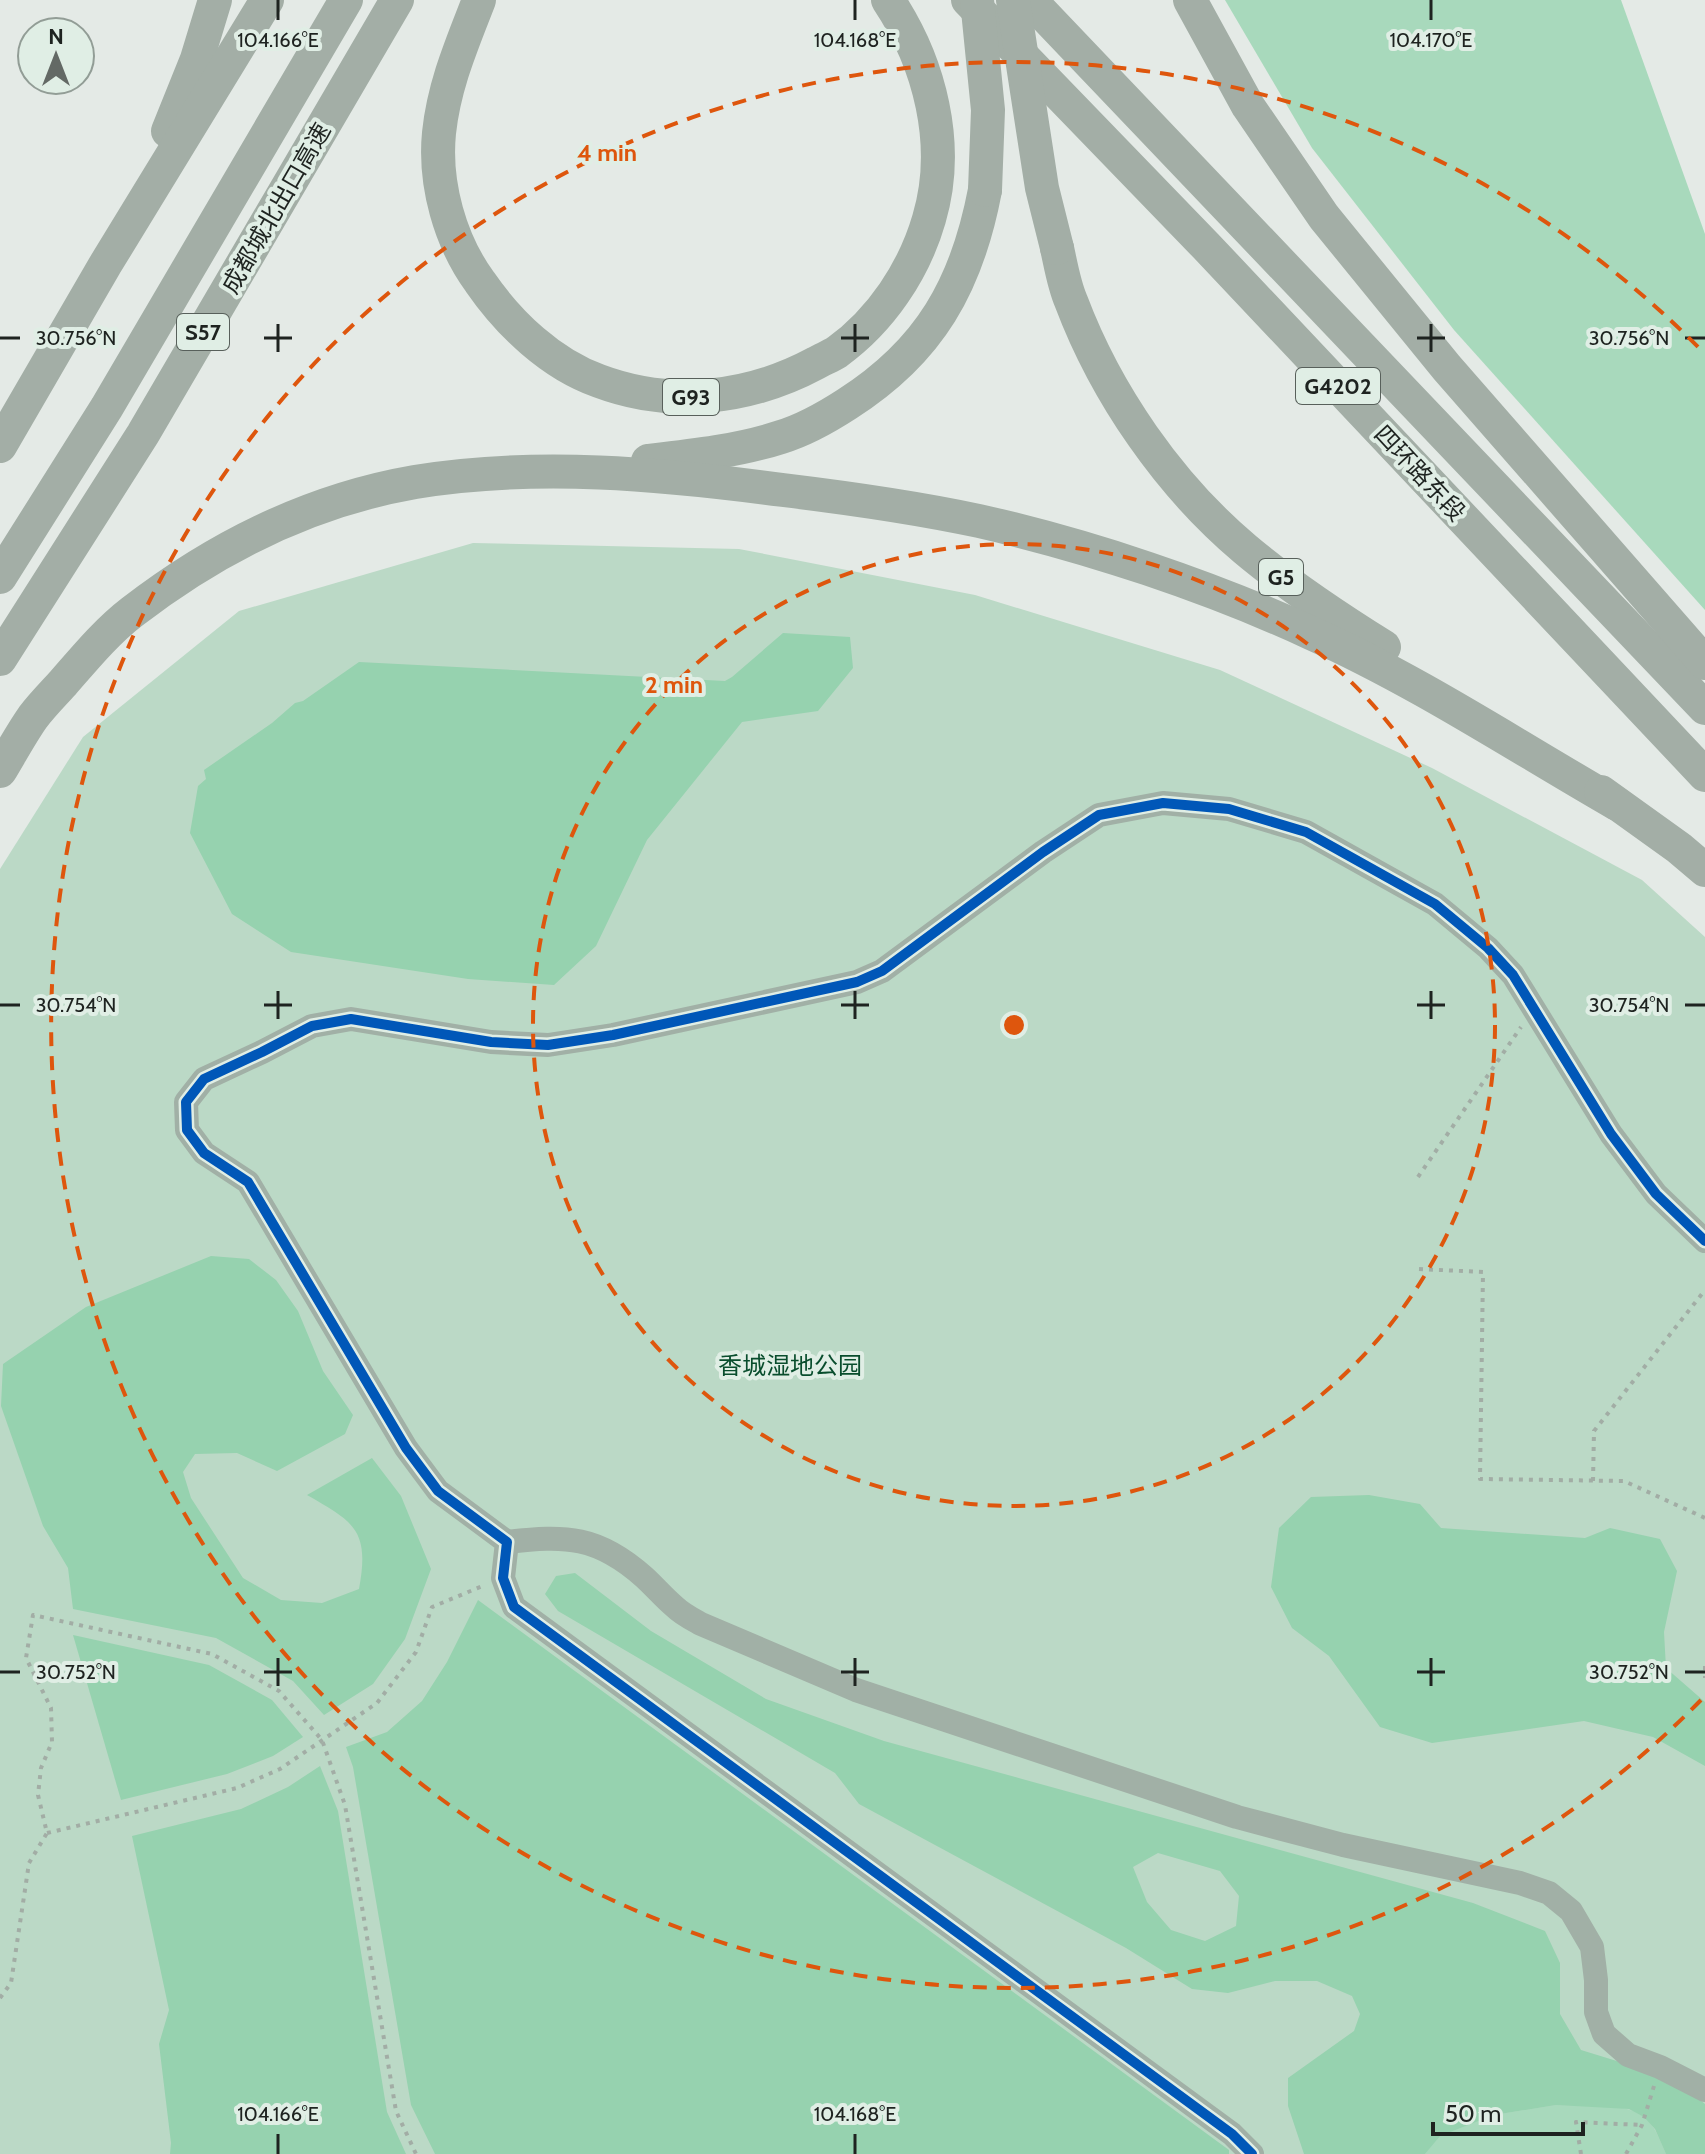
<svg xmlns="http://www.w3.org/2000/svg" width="1705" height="2154" viewBox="0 0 1705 2154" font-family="Cabin,'Noto Sans SC',sans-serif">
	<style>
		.green { fill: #bbd9c6 }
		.forest { fill: #a8d9bc }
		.water { fill: #96d2af; fill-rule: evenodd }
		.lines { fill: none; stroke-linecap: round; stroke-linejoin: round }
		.path { stroke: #a2ada5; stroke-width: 4; stroke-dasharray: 4 6; stroke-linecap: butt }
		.minor { stroke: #a1b0a6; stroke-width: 24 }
		.highway { stroke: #a3aea6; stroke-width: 34 }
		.highway-bridge { stroke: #a3aea6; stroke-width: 34 }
		.cycleway-casing { stroke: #e0eee5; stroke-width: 15 }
		.cycleway { stroke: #0057b8; stroke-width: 10 }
		.ticks { fill: none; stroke: #1e2320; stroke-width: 3 }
		.ring { fill: none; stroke: #de560d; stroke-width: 4; stroke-dasharray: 14 10 }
		.labels { text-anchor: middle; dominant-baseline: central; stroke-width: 8; stroke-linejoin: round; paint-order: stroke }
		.shield { fill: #e0eee5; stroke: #58605b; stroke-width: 2 }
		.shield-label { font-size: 22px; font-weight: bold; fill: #1e2320 }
		.street-label { font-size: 24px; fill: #1e2320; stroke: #e0eee5 }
		.park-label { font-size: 24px; fill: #094d2d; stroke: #e0eee5 }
		.ticks-label { font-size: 20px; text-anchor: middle; fill: #1e2320; stroke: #e0eee5; stroke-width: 8; stroke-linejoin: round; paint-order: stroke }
		.centre { fill: #de560d; stroke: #e0eee5; stroke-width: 4 }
		.ring-label { font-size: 24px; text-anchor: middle; font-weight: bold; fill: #de560d; stroke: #e0eee5; stroke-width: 8; stroke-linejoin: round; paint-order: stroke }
	</style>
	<rect width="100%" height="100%" fill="#e4eae6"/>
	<!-- green -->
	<polygon class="green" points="473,543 739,549 975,595 1220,670 1432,768 1642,880 1705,937 1705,2154 0,2154 0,869 83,737 239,611"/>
	<!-- forest -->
	<g class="forest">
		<polygon points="1225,0 1621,0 1705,234 1705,610 1454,330 1312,148"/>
		<path d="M 1556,2105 C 1580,2106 1624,2102 1643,2116 C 1655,2125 1660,2141 1666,2154 L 1425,2154 L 1439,2136 L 1494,2115 Z"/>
	</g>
	<!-- water -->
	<g class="water">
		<polygon points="783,633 850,637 853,668 818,711 742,722 647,840 596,946 554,985 468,979 291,952 232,914 190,833 198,786 206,779 204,770 272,723 295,703 303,701 359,662 725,681 732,677"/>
		<path d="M 211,1256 L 249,1259 L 276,1280 L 298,1311 L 323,1371 L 353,1415 L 345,1434 L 277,1471 L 237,1453 L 195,1454 L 183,1472 L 191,1498 L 243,1578 L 281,1600 L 322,1603 L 359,1589 C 370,1530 354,1522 307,1495 L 372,1458 L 401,1496 L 431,1569 L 405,1639 L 373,1684 L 324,1715 L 293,1681 L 216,1638 L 73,1609 L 68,1568 L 43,1526 L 1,1406 L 3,1364 L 86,1307 Z"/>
		<polygon points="1369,1495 1420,1504 1441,1528 1585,1538 1610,1528 1660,1539 1677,1571 1664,1632 1666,1668 1705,1702 1705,1766 1653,1737 1584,1721 1432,1743 1380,1727 1329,1656 1292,1628 1271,1587 1279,1528 1311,1497"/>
		<path d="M 575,1573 L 651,1631 L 766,1699 L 884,1741 L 1473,1903 L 1545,1931 L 1560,1963 L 1560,2014 L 1581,2050 L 1646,2070 L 1677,2082 L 1705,2104 L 1705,2154 L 1666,2154 L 1655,2129 L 1644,2117 L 1629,2109 L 1556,2105 L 1494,2115 L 1440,2136 L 1425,2154 L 1304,2154 L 1288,2106 L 1288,2078 L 1354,2031 L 1360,2014 L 1352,1996 L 1317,1981 L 1275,1981 L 1228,1993 L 1192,1989 L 1126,1948 L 859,1804 L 835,1773 L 558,1611 L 545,1594 L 556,1576 ZM 1158,1853 L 1220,1871 L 1239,1896 L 1236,1926 L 1205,1941 L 1171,1930 L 1147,1902 L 1133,1867 Z"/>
		<polygon points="478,1600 1229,2150 1229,2154 435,2154 411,2105 353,1767 346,1747 387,1732 422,1701 447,1662"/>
		<polygon points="73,1635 209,1665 272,1700 303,1737 273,1756 227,1774 121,1800"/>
		<polygon points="320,1766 338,1811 387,2112 406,2154 170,2154 171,2143 159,2044 169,2010 132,1836 241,1809 288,1787"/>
	</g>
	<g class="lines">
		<!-- path -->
		<g class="path">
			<polyline points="1418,1177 1521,1027"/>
			<polyline points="1419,1269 1483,1272 1480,1479 1624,1481 1705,1518"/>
			<polyline points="1593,1481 1594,1431 1705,1290"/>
			<polyline points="1705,1666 1705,1678"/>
			<polyline points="47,1833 237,1788 280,1769 377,1703 416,1652 432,1607 485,1585"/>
			<polyline points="0,1998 11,1983 29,1863 47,1833 38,1795 41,1768 52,1742 51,1708 26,1658 33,1615 212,1654 279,1691 322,1740 345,1805 396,2111 416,2154"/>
			<polyline points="1581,2154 1576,2122 1642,2125"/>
			<polyline points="1626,2154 1642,2125 1654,2086"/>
		</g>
		<!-- minor -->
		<g class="minor">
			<path d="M 507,1542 C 566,1535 598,1536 644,1577 C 655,1587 664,1598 675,1607 C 682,1614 692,1619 701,1624 L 856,1690 L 1237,1817 L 1343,1845 L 1520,1883 L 1549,1893 L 1571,1911 L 1592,1947 L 1596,1980 L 1596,2012 L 1604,2034 L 1628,2055 L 1660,2067 L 1705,2090"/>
			<polyline points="1252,2154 1232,2134 514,1607 503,1578 507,1542 438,1491 406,1448 248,1182 204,1153 187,1130 186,1102 204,1079 262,1052 312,1026 351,1019 491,1042 548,1045 613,1035 857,982 882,971 1043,852 1099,815 1163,803 1229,809 1306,832 1435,904 1488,948 1513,975 1611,1134 1656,1194 1705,1241"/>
		</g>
		<!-- highway -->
		<g class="highway">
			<path d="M 479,0 C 462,44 444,85 439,133 C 434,184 450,241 480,282 C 509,324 551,364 599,381 C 671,408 749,399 816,363 C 823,359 831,356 837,352 C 881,320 914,271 929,219 C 951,145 930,63 888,0"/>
			<polyline points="968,0 1206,246 1705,775"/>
			<polyline points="1030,0 1705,708"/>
			<polyline points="1190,0 1248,106 1324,217 1447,368 1705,663"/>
			<polyline points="168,131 197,59 215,0"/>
			<path d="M 1057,248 C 1061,266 1064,285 1071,301 C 1106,394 1169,485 1245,549 C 1289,586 1336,617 1384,647"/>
			<polyline points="0,446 105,265 267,0"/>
			<path d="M 648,461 C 692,456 738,451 781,437 C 804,430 827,417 847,404 C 930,351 967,285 985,190"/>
			<polyline points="0,577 107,407 346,0"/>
			<polyline points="0,659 143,434 397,0"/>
			<path d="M 0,771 C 11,753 21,734 33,717 C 42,705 53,694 63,683 C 84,659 106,632 132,612 C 215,548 311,500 415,482 C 537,462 662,474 783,490 C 849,498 914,507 979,521 C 1089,546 1209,586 1311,633 C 1418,681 1516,746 1617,804"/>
			<polyline points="1601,792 1679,848 1705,870"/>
		</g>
		<!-- highway-bridge -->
		<g class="highway-bridge">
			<polyline points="977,0 988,110 985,190"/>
			<polyline points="1013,0 1042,188 1057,248"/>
		</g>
		<defs>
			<polyline id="cycleway" points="1252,2154 1232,2134 514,1607 503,1578 507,1542 438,1491 406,1448 248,1182 204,1153 187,1130 186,1102 204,1079 262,1052 312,1026 351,1019 491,1042 548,1045 613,1035 857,982 882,971 1043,852 1099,815 1163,803 1229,809 1306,832 1435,904 1488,948 1513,975 1611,1134 1656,1194 1705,1241"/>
		</defs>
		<!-- cycleway casing -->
		<use href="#cycleway" class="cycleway-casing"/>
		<!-- cycleway -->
		<use href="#cycleway" class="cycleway"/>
	</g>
	<!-- ticks -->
	<path class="ticks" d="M 278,0 L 278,20M 855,0 L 855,20M 1431,0 L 1431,20M 278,324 L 278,352M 855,324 L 855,352M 1431,324 L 1431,352M 0,338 L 20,338M 264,338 L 292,338M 841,338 L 869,338M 1417,338 L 1445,338M 1685,338 L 1705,338M 278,991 L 278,1019M 855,991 L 855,1019M 1431,991 L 1431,1019M 0,1005 L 20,1005M 264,1005 L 292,1005M 841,1005 L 869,1005M 1417,1005 L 1445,1005M 1685,1005 L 1705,1005M 278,1658 L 278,1686M 855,1658 L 855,1686M 1431,1658 L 1431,1686M 0,1672 L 20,1672M 264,1672 L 292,1672M 841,1672 L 869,1672M 1417,1672 L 1445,1672M 1685,1672 L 1705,1672M 278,2134 L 278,2154M 855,2134 L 855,2154"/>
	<!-- distance rings -->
	<g class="ring">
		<circle cx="1014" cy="1025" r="481"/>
		<path d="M1701 1700A963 963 0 1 1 1701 350"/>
	</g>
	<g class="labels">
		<!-- shield labels -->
		<g class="shield">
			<rect x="177" y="314" width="52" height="36" rx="6"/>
			<rect x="1296" y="368" width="84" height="36" rx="6"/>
			<rect x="663" y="379" width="56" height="36" rx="6"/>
			<rect x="1259" y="559" width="44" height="36" rx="6"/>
		</g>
		<g class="shield-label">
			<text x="203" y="332">S57</text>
			<text x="1338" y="386">G4202</text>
			<text x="691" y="397">G93</text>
			<text x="1281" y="577">G5</text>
		</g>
		<!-- street labels -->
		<g class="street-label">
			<text transform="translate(276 208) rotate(-60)">成都城北出口高速</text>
			<text transform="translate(1420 473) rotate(47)">四环路东段</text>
		</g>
		<!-- park labels -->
		<g class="park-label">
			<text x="790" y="1365">香城湿地公园</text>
		</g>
	</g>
	<g class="ticks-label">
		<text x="278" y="47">104.166°E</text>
		<text x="855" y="47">104.168°E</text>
		<text x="1431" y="47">104.170°E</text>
		<text x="76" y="345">30.756°N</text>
		<text x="1629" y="345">30.756°N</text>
		<text x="76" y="1012">30.754°N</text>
		<text x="1629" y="1012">30.754°N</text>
		<text x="76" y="1679">30.752°N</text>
		<text x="1629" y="1679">30.752°N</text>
		<text x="278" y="2121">104.166°E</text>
		<text x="855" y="2121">104.168°E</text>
	</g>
	<circle cx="1014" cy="1025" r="12" class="centre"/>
	<g class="ring-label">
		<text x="607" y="161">4 min</text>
		<text x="674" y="693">2 min</text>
	</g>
	<!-- north arrow -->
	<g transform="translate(56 56)"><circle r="38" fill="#e0eee5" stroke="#929d96" stroke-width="2"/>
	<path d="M0-6L14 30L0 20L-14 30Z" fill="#636965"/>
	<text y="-12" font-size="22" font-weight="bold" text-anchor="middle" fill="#1e2320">N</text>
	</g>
	<!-- scale -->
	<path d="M1433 2122v12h150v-12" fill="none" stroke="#1e2320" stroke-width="4"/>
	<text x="1445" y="2122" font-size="24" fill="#1e2320" stroke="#e0eee5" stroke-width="6" paint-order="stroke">50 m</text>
</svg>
